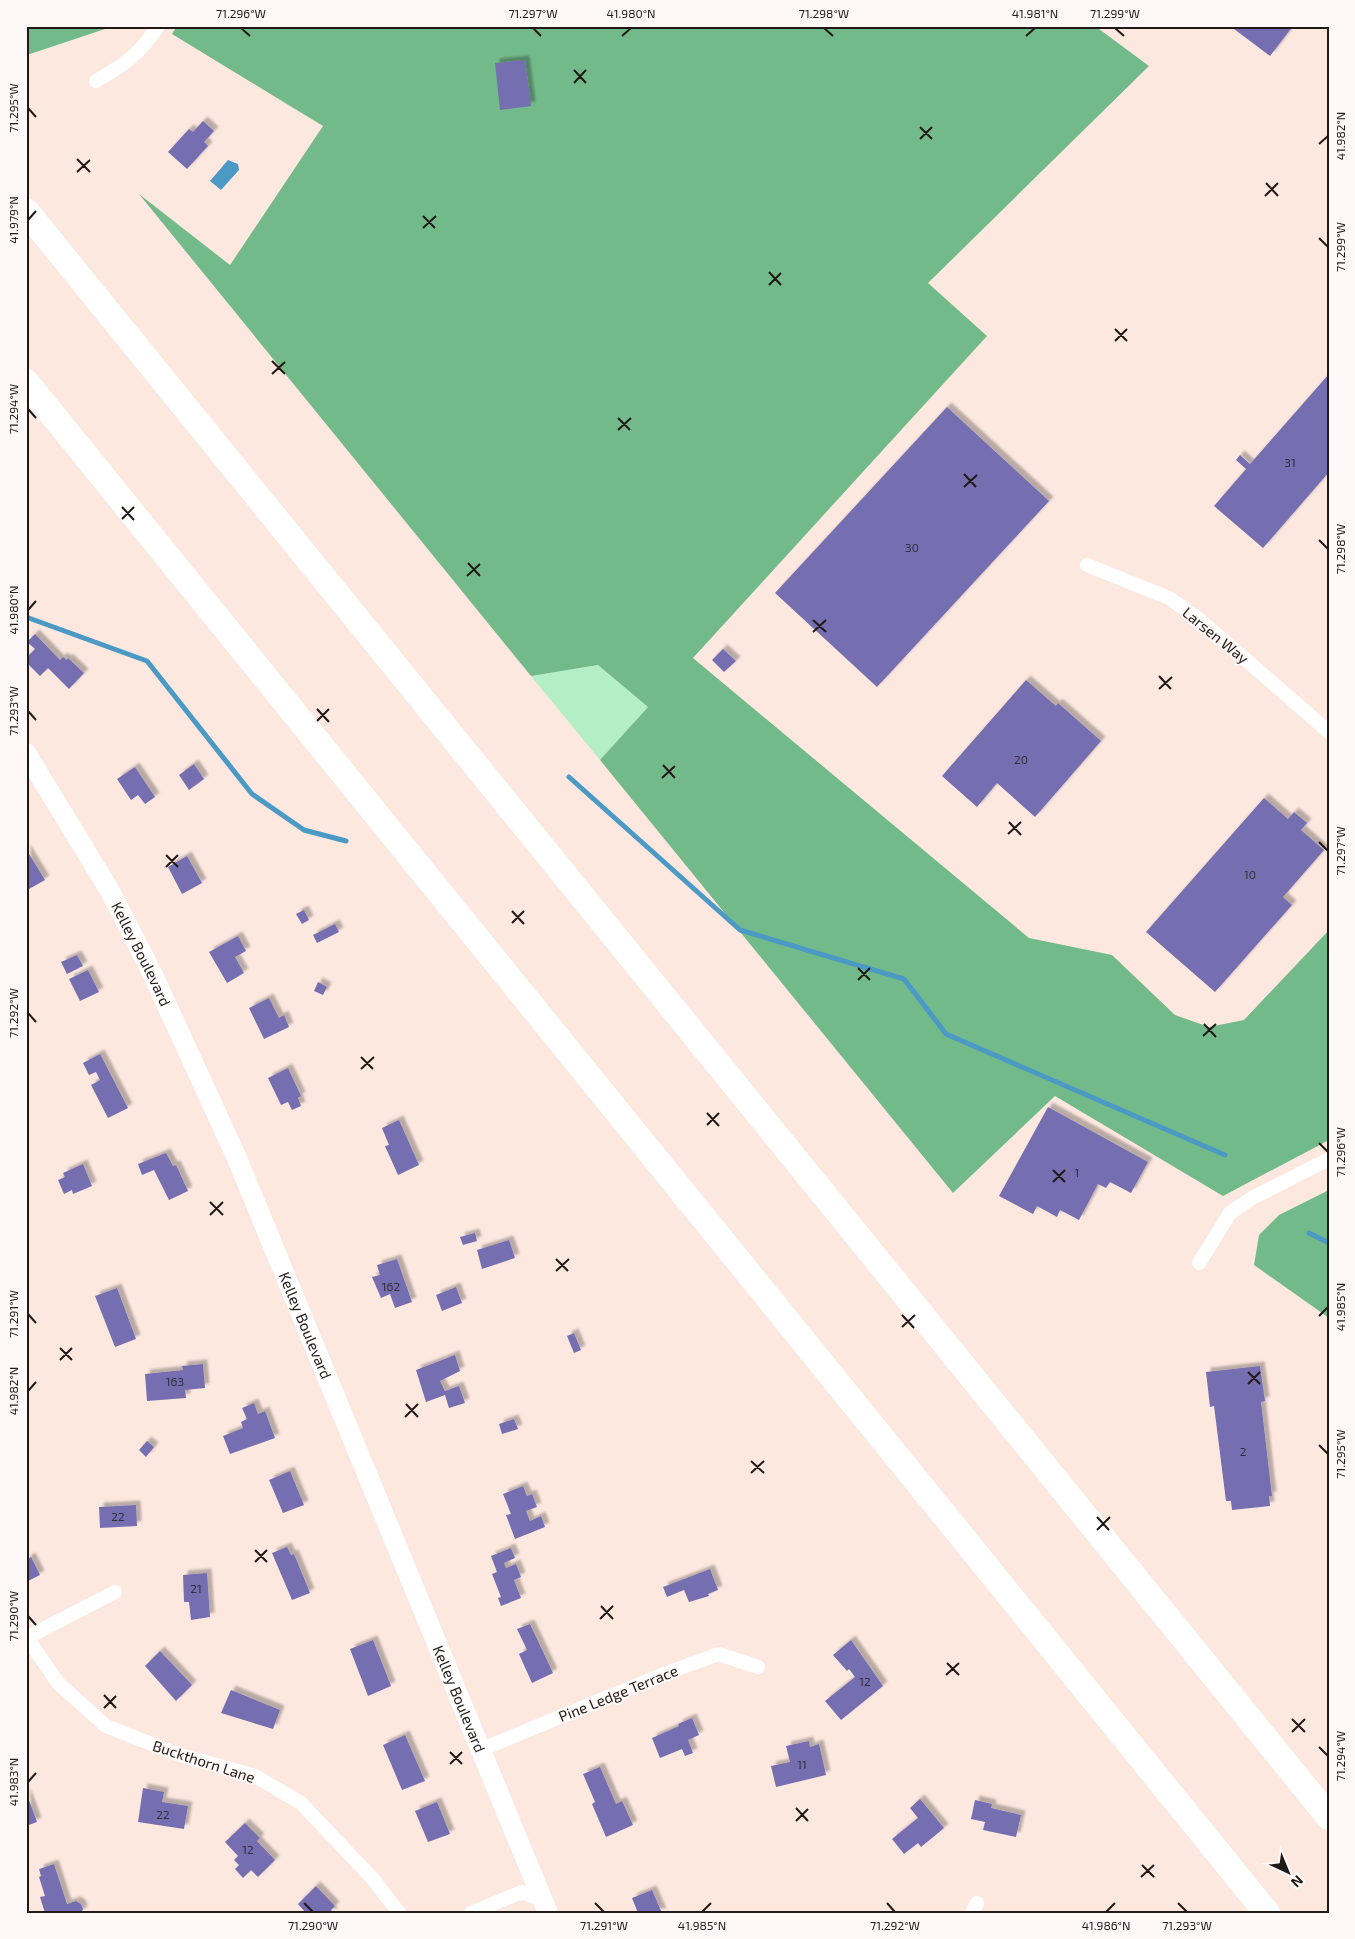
<svg xmlns="http://www.w3.org/2000/svg" width="1355" height="1939" viewBox="0 0 1355 1939" font-family="'Exo 2',sans-serif">
	<style>
		.green { fill: #b4eec5 }
		.forest { fill: #73ba8a }
		.water { fill: #4b99c5 }
		.lines { fill: none; stroke-linecap: round; stroke-linejoin: round }
		.stream { stroke: #4b99c5; stroke-width: 5 }
		.building { fill: #756eb0; filter: url(#shadow) }
		.minor { stroke: #fff; stroke-width: 14 }
		.secondary { stroke: #fff; stroke-width: 20 }
		.motorway { stroke: #fff; stroke-width: 26 }
		.ticks { fill: none; stroke: #201916; stroke-width: 2 }
		.labels { text-anchor: middle; dominant-baseline: central; stroke-width: 4; stroke-linejoin: round; paint-order: stroke }
		.number-label { font-size: 12px; fill: #352e3c }
		.street-label { font-size: 15px; fill: #201916; stroke: #fef9f8 }
		.neatline { fill: none; stroke: #201916; stroke-width: 2 }
		.ticks-label { font-size: 12px; text-anchor: middle; fill: #201916 }
	</style>
	<defs>
		<filter id="shadow"><feDropShadow dx="4.5" dy="-4.5" stdDeviation="1" flood-color="#0004"/></filter>
	</defs>
	<rect width="100%" height="100%" fill="#fde8e0"/>
	<!-- green -->
	<polygon class="green" points="598,665 648,707 600,760 531,676"/>
	<!-- forest -->
	<g class="forest">
		<polygon points="26,26 114,26 27,55"/>
		<polygon points="177,26 1095,26 1149,66 928,283 987,336 693,658 1029,938 1112,955 1175,1015 1209,1027 1244,1020 1329,930 1329,1140 1223,1196 1055,1096 953,1193 600,760 648,707 598,665 531,676 139,194 230,265 323,126 172,34"/>
		<polygon points="1329,1190 1329,1318 1254,1265 1259,1235 1279,1215"/>
	</g>
	<!-- water -->
	<polygon class="water" points="228,160 238,164 239,170 221,190 210,181"/>
	<g class="lines">
		<!-- stream -->
		<g class="stream">
			<polyline points="26,617 147,661 252,794 304,830 346,841"/>
			<polyline points="569,777 740,930 904,979 946,1034 1225,1155"/>
			<polyline points="1309,1233 1329,1243"/>
		</g>
	</g>
	<!-- building -->
	<g class="building">
		<polygon points="1230,26 1293,26 1270,56"/>
		<polygon points="525,60 531,106 500,110 495,63"/>
		<polygon points="203,121 214,131 204,142 208,146 187,169 168,152 189,129 193,132"/>
		<polygon points="1329,374 1329,472 1263,548 1214,506 1246,469 1236,460 1240,455 1250,464"/>
		<polygon points="947,407 1049,501 877,687 775,593"/>
		<polygon points="35,634 60,660 63,657 67,660 68,658 84,673 69,689 48,668 40,676 26,662 26,658 35,649 27,642"/>
		<polygon points="723,649 736,661 724,672 712,660"/>
		<polygon points="1026,680 1056,706 1058,703 1101,741 1035,817 997,783 977,807 942,776"/>
		<polygon points="194,764 204,779 189,790 179,775"/>
		<polygon points="135,767 155,797 145,804 138,795 131,800 117,779"/>
		<polygon points="1264,798 1288,819 1294,812 1307,823 1301,830 1324,850 1283,897 1292,905 1215,992 1146,932"/>
		<polygon points="26,849 45,880 29,889 26,884"/>
		<polygon points="187,856 202,883 182,894 168,867"/>
		<polygon points="304,910 309,920 302,924 296,914"/>
		<polygon points="335,924 339,932 317,943 313,935"/>
		<polygon points="238,936 246,951 235,957 244,973 227,983 209,952"/>
		<polygon points="77,955 83,966 67,974 61,962"/>
		<polygon points="88,970 99,992 80,1001 69,979"/>
		<polygon points="318,982 327,987 323,995 314,991"/>
		<polygon points="269,998 279,1018 284,1015 289,1027 264,1039 249,1008"/>
		<polygon points="100,1054 128,1108 108,1118 91,1085 100,1080 96,1072 89,1075 83,1063"/>
		<polygon points="288,1068 301,1096 298,1098 301,1106 292,1110 288,1102 281,1105 268,1078"/>
		<polygon points="1048,1107 1148,1162 1131,1193 1110,1182 1106,1188 1098,1184 1079,1220 1060,1210 1057,1217 1037,1206 1033,1214 999,1196"/>
		<polygon points="399,1120 419,1165 398,1175 385,1146 389,1145 382,1128"/>
		<polygon points="166,1153 173,1166 176,1165 188,1191 169,1200 154,1170 142,1175 138,1164"/>
		<polygon points="83,1164 92,1186 73,1194 72,1190 64,1194 58,1180 65,1177 63,1173"/>
		<polygon points="475,1233 477,1241 463,1245 460,1237"/>
		<polygon points="509,1240 515,1258 482,1269 477,1250"/>
		<polygon points="397,1259 412,1302 395,1308 390,1294 381,1298 372,1277 380,1275 377,1265"/>
		<polygon points="456,1287 462,1303 442,1311 436,1295"/>
		<polygon points="117,1288 136,1339 115,1347 95,1296"/>
		<polygon points="574,1333 581,1350 574,1353 567,1336"/>
		<polygon points="455,1355 460,1371 440,1381 445,1391 459,1386 465,1403 449,1408 445,1395 426,1402 416,1370"/>
		<polygon points="203,1364 205,1388 185,1390 186,1398 147,1401 145,1374 183,1370 182,1366"/>
		<polygon points="1260,1366 1265,1401 1261,1402 1272,1496 1269,1496 1270,1506 1232,1510 1231,1501 1226,1501 1214,1406 1210,1407 1206,1372"/>
		<polygon points="254,1403 258,1414 265,1411 275,1438 230,1454 223,1436 243,1428 241,1422 247,1419 242,1408"/>
		<polygon points="514,1419 518,1429 502,1434 499,1424"/>
		<polygon points="147,1441 154,1447 146,1457 139,1450"/>
		<polygon points="290,1471 304,1505 283,1513 269,1480"/>
		<polygon points="523,1486 527,1496 532,1494 537,1507 526,1511 530,1521 541,1516 545,1527 515,1539 506,1515 511,1514 503,1494"/>
		<polygon points="136,1505 137,1526 100,1528 99,1507"/>
		<polygon points="287,1547 291,1555 294,1554 310,1593 292,1600 272,1553"/>
		<polygon points="511,1548 515,1558 504,1563 506,1568 516,1564 521,1577 514,1580 521,1598 501,1606 498,1598 501,1597 492,1574 497,1572 491,1556"/>
		<polygon points="31,1557 40,1575 26,1582 26,1560"/>
		<polygon points="710,1569 718,1590 708,1594 709,1596 689,1602 684,1590 667,1597 663,1587"/>
		<polygon points="207,1573 210,1617 191,1620 189,1602 184,1602 183,1575"/>
		<polygon points="530,1624 553,1673 532,1683 519,1654 527,1650 517,1629"/>
		<polygon points="373,1640 391,1686 368,1696 350,1649"/>
		<polygon points="851,1640 883,1686 841,1720 825,1701 855,1677 849,1669 847,1671 833,1655"/>
		<polygon points="160,1651 192,1685 176,1701 145,1666"/>
		<polygon points="231,1690 280,1710 273,1729 221,1713"/>
		<polygon points="692,1718 699,1735 688,1740 693,1753 685,1756 682,1749 660,1758 652,1738 679,1726 678,1724"/>
		<polygon points="405,1735 425,1781 402,1790 383,1745"/>
		<polygon points="809,1741 810,1747 819,1744 826,1775 776,1787 771,1766 790,1762 786,1746"/>
		<polygon points="600,1767 616,1804 622,1801 633,1825 606,1837 592,1804 595,1802 583,1774"/>
		<polygon points="143,1788 164,1792 162,1802 188,1806 184,1829 138,1822"/>
		<polygon points="26,1792 37,1822 26,1826"/>
		<polygon points="920,1799 944,1828 921,1847 918,1843 904,1854 892,1839 918,1818 910,1808"/>
		<polygon points="975,1800 992,1804 991,1808 1021,1815 1016,1837 983,1830 985,1822 971,1819"/>
		<polygon points="437,1802 450,1834 428,1842 415,1811"/>
		<polygon points="245,1823 260,1838 257,1841 275,1860 258,1877 251,1870 243,1878 235,1869 239,1865 234,1860 238,1856 225,1842"/>
		<polygon points="54,1864 67,1904 76,1901 81,1904 83,1909 81,1913 45,1913 40,1897 45,1896 39,1877 41,1876 39,1869"/>
		<polygon points="316,1886 335,1906 331,1910 334,1913 306,1913 298,1904"/>
		<polygon points="652,1890 662,1913 638,1913 632,1898"/>
	</g>
	<g class="lines">
		<!-- minor -->
		<g class="minor">
			<path d="M 96,81 C 124,65 140,54 158,26"/>
			<polyline points="1087,565 1169,598 1199,619 1329,732"/>
			<polyline points="1199,1263 1230,1213 1252,1198 1329,1159"/>
			<polyline points="26,1638 115,1592"/>
			<polyline points="27,1638 58,1683 106,1726 177,1754 255,1776 301,1803 373,1879 399,1913"/>
			<polyline points="480,1750 669,1672 719,1654 758,1667"/>
			<polyline points="471,1913 522,1892 542,1900"/>
			<polyline points="972,1913 977,1903"/>
		</g>
		<!-- secondary -->
		<path class="secondary" id="s1" d="M 26,753 L 110,891 L 153,975 L 236,1156 L 548,1913"/>
		<!-- motorway -->
		<g class="motorway">
			<polyline points="26,211 1329,1817"/>
			<polyline points="26,382 1267,1913"/>
		</g>
	</g>
	<!-- ticks -->
	<path class="ticks" d="M 241,28 L 250,36M 533,28 L 541,36M 824,28 L 833,36M 1115,28 L 1124,36M 622,36 L 631,28M 1026,36 L 1035,28M 574,70 L 586,83M 574,83 L 586,70M 28,108 L 36,117M 920,127 L 932,139M 920,139 L 932,127M 1319,144 L 1328,136M 77,159 L 90,172M 77,172 L 90,160M 1266,183 L 1278,196M 1265,196 L 1278,183M 423,216 L 435,228M 28,220 L 36,211M 423,228 L 436,216M 1319,238 L 1328,247M 769,272 L 781,285M 769,285 L 781,273M 1115,329 L 1127,341M 1115,341 L 1127,329M 272,361 L 285,374M 272,374 L 285,362M 28,409 L 36,418M 618,418 L 630,430M 618,430 L 631,418M 964,474 L 976,487M 964,487 L 977,475M 122,507 L 134,520M 122,519 L 134,507M 1319,540 L 1328,549M 468,563 L 480,576M 467,576 L 480,564M 28,610 L 36,601M 813,620 L 826,632M 813,632 L 826,620M 1159,676 L 1171,689M 1159,689 L 1172,677M 317,709 L 329,722M 28,711 L 36,720M 317,721 L 329,709M 663,765 L 675,778M 662,778 L 675,766M 1009,822 L 1021,835M 1008,834 L 1021,822M 1319,842 L 1328,851M 166,855 L 178,867M 166,867 L 178,855M 512,911 L 524,924M 512,923 L 524,911M 858,968 L 870,980M 858,980 L 870,968M 28,1013 L 36,1022M 1204,1024 L 1216,1037M 1203,1036 L 1216,1024M 361,1057 L 373,1069M 361,1069 L 374,1057M 707,1113 L 719,1126M 707,1125 L 719,1113M 1319,1143 L 1328,1152M 1053,1170 L 1065,1182M 1053,1182 L 1065,1170M 210,1202 L 223,1215M 210,1215 L 223,1202M 556,1259 L 568,1271M 556,1271 L 569,1259M 28,1314 L 36,1323M 902,1315 L 914,1328M 1319,1316 L 1328,1307M 902,1327 L 915,1315M 60,1348 L 72,1360M 60,1360 L 72,1348M 1248,1372 L 1260,1384M 1248,1384 L 1260,1372M 28,1391 L 36,1382M 406,1404 L 418,1417M 405,1417 L 418,1404M 1319,1445 L 1328,1454M 751,1461 L 764,1473M 751,1473 L 764,1461M 1097,1517 L 1109,1530M 1097,1530 L 1110,1517M 255,1550 L 267,1562M 255,1562 L 267,1550M 601,1606 L 613,1619M 28,1616 L 36,1625M 600,1619 L 613,1606M 947,1663 L 959,1675M 946,1675 L 959,1663M 104,1695 L 116,1708M 104,1708 L 116,1696M 1292,1719 L 1305,1732M 1292,1732 L 1305,1719M 1319,1747 L 1328,1756M 450,1752 L 462,1764M 450,1764 L 462,1752M 28,1782 L 36,1773M 796,1808 L 808,1821M 796,1821 L 808,1809M 1142,1865 L 1154,1877M 1141,1877 L 1154,1865M 304,1903 L 313,1912M 595,1903 L 604,1912M 887,1903 L 895,1912M 1178,1903 L 1187,1912M 702,1912 L 711,1903M 1106,1912 L 1115,1903"/>
	<g class="labels">
		<!-- number labels -->
		<g class="number-label">
			<text x="1290" y="462">31</text>
			<text x="912" y="547">30</text>
			<text x="1021" y="759">20</text>
			<text x="1250" y="874">10</text>
			<text x="1077" y="1172">1</text>
			<text x="391" y="1286">162</text>
			<text x="175" y="1381">163</text>
			<text x="1243" y="1451">2</text>
			<text x="118" y="1516">22</text>
			<text x="196" y="1588">21</text>
			<text x="865" y="1681">12</text>
			<text x="802" y="1764">11</text>
			<text x="163" y="1814">22</text>
			<text x="248" y="1849">12</text>
		</g>
		<!-- street labels -->
		<g class="street-label">
			<text transform="translate(1216 635) rotate(39)">Larsen Way</text>
			<text stroke="none"><textPath href="#s1" startOffset="232">Kelley Boulevard</textPath></text>
			<text stroke="none"><textPath href="#s1" startOffset="638">Kelley Boulevard</textPath></text>
			<text transform="translate(618 1693) rotate(-22)">Pine Ledge Terrace</text>
			<text stroke="none"><textPath href="#s1" startOffset="1042">Kelley Boulevard</textPath></text>
			<text transform="translate(204 1761) rotate(18)">Buckthorn Lane</text>
		</g>
	</g>
	<!-- border -->
	<rect width="1355" height="1939" fill="none" stroke="#fef9f8" stroke-width="55"/>
	<!-- north arrow -->
	<g transform="translate(1288 1872) rotate(136)" stroke="#fef9f8" stroke-width="4" paint-order="stroke">
	<path d="M0-4L9 19L0 12L-9 19Z" fill="#201916"/>
	<text y="-8" font-size="14" font-weight="bold" text-anchor="middle" fill="#201916">N</text>
	</g>
	<rect x="28" y="28" width="1300" height="1884" class="neatline"/>
	<g class="ticks-label">
		<text x="241" y="18">71.296°W</text>
		<text x="533" y="18">71.297°W</text>
		<text x="631" y="18">41.980°N</text>
		<text x="824" y="18">71.298°W</text>
		<text x="1035" y="18">41.981°N</text>
		<text x="1115" y="18">71.299°W</text>
		<text transform="translate(14 108) rotate(-90)" y="4">71.295°W</text>
		<text transform="translate(1341 136) rotate(-90)" y="4">41.982°N</text>
		<text transform="translate(14 220) rotate(-90)" y="4">41.979°N</text>
		<text transform="translate(1341 247) rotate(-90)" y="4">71.299°W</text>
		<text transform="translate(14 409) rotate(-90)" y="4">71.294°W</text>
		<text transform="translate(1341 549) rotate(-90)" y="4">71.298°W</text>
		<text transform="translate(14 610) rotate(-90)" y="4">41.980°N</text>
		<text transform="translate(14 711) rotate(-90)" y="4">71.293°W</text>
		<text transform="translate(1341 851) rotate(-90)" y="4">71.297°W</text>
		<text transform="translate(14 1013) rotate(-90)" y="4">71.292°W</text>
		<text transform="translate(1341 1152) rotate(-90)" y="4">71.296°W</text>
		<text transform="translate(1341 1307) rotate(-90)" y="4">41.985°N</text>
		<text transform="translate(14 1314) rotate(-90)" y="4">71.291°W</text>
		<text transform="translate(14 1391) rotate(-90)" y="4">41.982°N</text>
		<text transform="translate(1341 1454) rotate(-90)" y="4">71.295°W</text>
		<text transform="translate(14 1616) rotate(-90)" y="4">71.290°W</text>
		<text transform="translate(1341 1756) rotate(-90)" y="4">71.294°W</text>
		<text transform="translate(14 1782) rotate(-90)" y="4">41.983°N</text>
		<text x="313" y="1930">71.290°W</text>
		<text x="604" y="1930">71.291°W</text>
		<text x="702" y="1930">41.985°N</text>
		<text x="895" y="1930">71.292°W</text>
		<text x="1106" y="1930">41.986°N</text>
		<text x="1187" y="1930">71.293°W</text>
	</g>
</svg>
